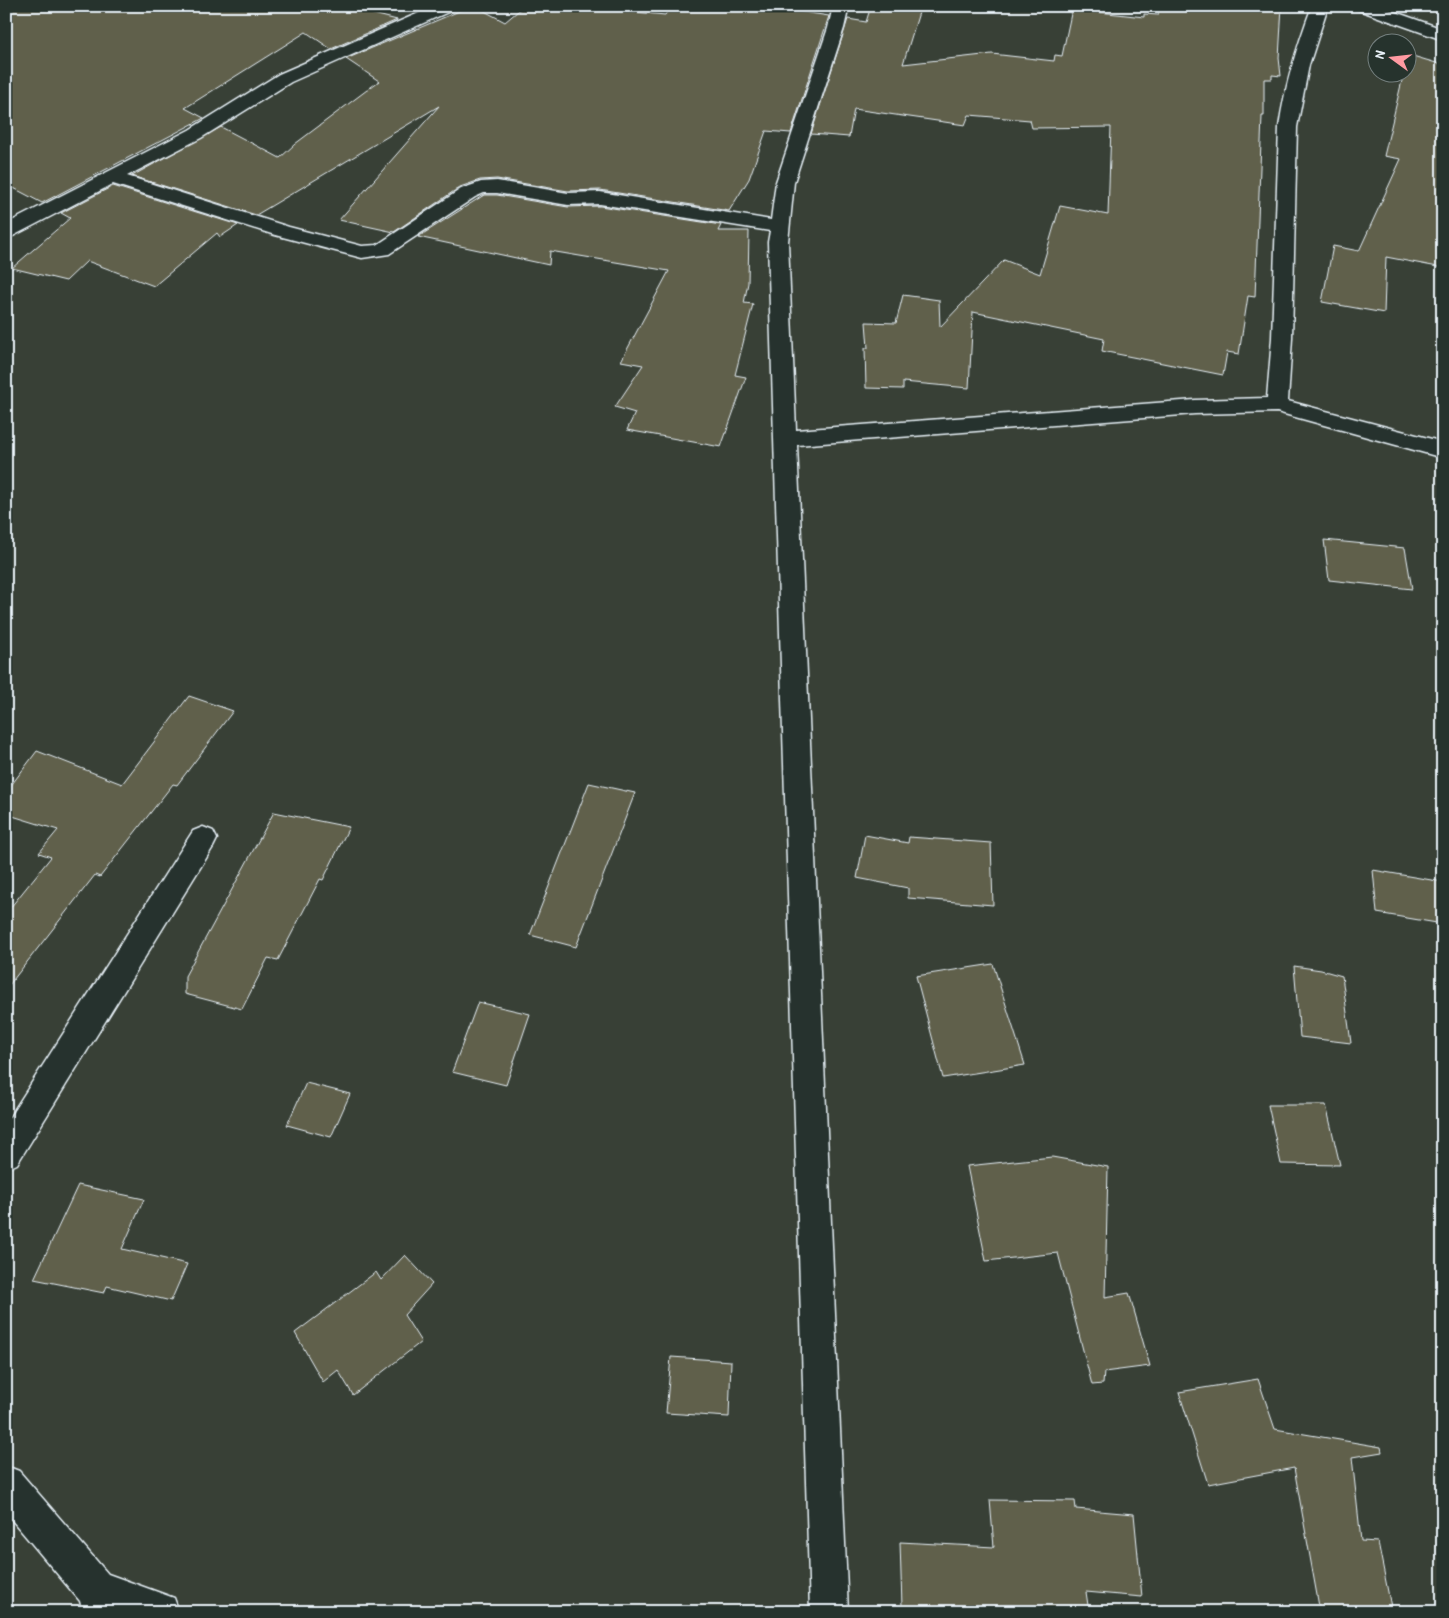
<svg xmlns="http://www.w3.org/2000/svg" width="1449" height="1618" viewBox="0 0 1449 1618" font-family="'Patrick Hand',sans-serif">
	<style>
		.building { fill: #61604c; stroke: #e8f1f8 }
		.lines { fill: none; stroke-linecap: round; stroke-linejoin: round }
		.street-casing { stroke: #e8f1f8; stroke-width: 3 }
		.street { fill: #26332d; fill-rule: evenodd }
	</style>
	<rect width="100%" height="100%" fill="#384036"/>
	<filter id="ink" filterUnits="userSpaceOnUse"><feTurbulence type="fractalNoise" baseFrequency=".02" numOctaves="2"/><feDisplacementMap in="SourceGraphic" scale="10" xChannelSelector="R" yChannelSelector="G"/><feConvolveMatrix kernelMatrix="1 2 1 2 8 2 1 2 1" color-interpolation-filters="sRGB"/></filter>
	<g filter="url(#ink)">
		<!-- building -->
		<g class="building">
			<polygon points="6,6 347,6 346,7 397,20 331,49 306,32 185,108 204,118 42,203 6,184"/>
			<polygon points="471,6 475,6 505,22 524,6 576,6 665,15 671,6 765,6 829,16 791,133 766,131 749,179 729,211 600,190 568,191 497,179 480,180 460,187 394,232 339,220 439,106 256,215 132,176 221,127 280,158 295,144 379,81 346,59"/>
			<polygon points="871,6 921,6 903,64 992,54 1054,61 1055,55 1062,56 1072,9 1144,17 1144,14 1158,15 1159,6 1209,11 1209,6 1282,6 1279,58 1281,76 1272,75 1272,79 1264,79 1264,116 1262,116 1255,297 1248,296 1239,354 1227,352 1223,375 1102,351 1104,339 973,312 969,388 903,382 903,389 866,388 865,348 868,348 866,322 896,323 903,295 939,300 940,327 1004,260 1040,274 1060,206 1108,215 1111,127 1032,128 1030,120 969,115 965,125 854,109 849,137 811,134 848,19 866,22"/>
			<polygon points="1406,54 1443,65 1443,268 1386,257 1384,313 1322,302 1333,246 1359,251 1401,159 1384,156 1404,72 1406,72"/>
			<polygon points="113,186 238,225 220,237 217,233 154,286 87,261 66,281 12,268 70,218 61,213"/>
			<polygon points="484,195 497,195 568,207 600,206 721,225 718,231 749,231 748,283 744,303 753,304 735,375 746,377 721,447 627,430 635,413 615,407 643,365 621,361 669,271 550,251 549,265 418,237"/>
			<polygon points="1324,540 1405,548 1412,589 1329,580"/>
			<polygon points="189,696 233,711 177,785 173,784 100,877 95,875 6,989 6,913 51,857 39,853 58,830 6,814 6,792 37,751 122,784"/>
			<polygon points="589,783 635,793 576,947 530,935"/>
			<polygon points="274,812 349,827 323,880 320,879 278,960 268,958 242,1009 185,994 185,976"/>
			<polygon points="865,835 908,843 909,837 991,843 993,905 908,898 908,888 857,878"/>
			<polygon points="1373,870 1443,882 1443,924 1377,913"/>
			<polygon points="993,964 1025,1065 943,1078 916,976"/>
			<polygon points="1294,966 1321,970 1342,976 1351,1043 1300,1037"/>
			<polygon points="478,1002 530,1014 506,1085 452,1072"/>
			<polygon points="306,1083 350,1094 331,1137 287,1125"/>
			<polygon points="1268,1105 1326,1105 1340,1165 1281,1164"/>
			<polygon points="1052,1157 1108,1167 1105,1297 1129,1293 1150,1366 1104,1372 1103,1384 1092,1385 1058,1253 986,1261 967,1166"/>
			<polygon points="78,1185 144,1199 122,1249 187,1264 171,1301 107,1286 104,1293 34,1279"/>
			<polygon points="405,1255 432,1284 404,1315 421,1342 353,1395 338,1370 323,1382 295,1333 376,1272 381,1280"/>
			<polygon points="671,1357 731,1361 729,1417 666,1413"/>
			<polygon points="1258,1379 1275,1429 1381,1447 1382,1452 1352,1457 1361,1541 1378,1542 1392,1612 1320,1612 1294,1468 1208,1484 1179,1392"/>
			<polygon points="990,1500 1075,1501 1076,1509 1134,1514 1142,1597 1086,1592 1089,1612 967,1612 902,1607 900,1542 994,1547"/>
		</g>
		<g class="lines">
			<defs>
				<g id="street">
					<path d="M 435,6 L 457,6 L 455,9 L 291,82 L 201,138 L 127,176 L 289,227 L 362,246 L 377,245 L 461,189 L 481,182 L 497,181 L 568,193 L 600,192 L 771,220 L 776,182 L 828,28 L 833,6 L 849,6 L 844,28 L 794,182 L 788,242 L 796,430 L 1195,400 L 1267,398 L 1272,338 L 1279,127 C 1285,85 1297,46 1312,6 L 1328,6 L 1309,65 L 1297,127 L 1292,338 L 1288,401 L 1443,442 L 1443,458 L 1277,412 L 1195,414 L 797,445 L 848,1612 L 810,1612 L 768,242 L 770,231 L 600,204 L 568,205 L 497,193 L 484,193 L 475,197 L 389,254 L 362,258 L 275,235 L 113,184 L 13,236 L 6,238 L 6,224 L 189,130 L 279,74 Z"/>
					<polygon points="1354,6 1378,6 1443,29 1443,40 1356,9"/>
					<polygon points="203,827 213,831 217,839 213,847 17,1164 6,1169 6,1123 193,831"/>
					<polygon points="6,1466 19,1471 108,1574 174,1598 179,1612 83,1612 80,1601 6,1513"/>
				</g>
			</defs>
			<!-- street casing -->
			<use href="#street" class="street-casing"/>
			<!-- street -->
			<use href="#street" class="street"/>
		</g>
	</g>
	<!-- margin -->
	<rect width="1449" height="1618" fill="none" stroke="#26332d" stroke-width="25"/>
	<rect x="12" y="12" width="1424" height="1593" fill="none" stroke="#e8f1f8" stroke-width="2" filter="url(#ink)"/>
	<!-- north arrow -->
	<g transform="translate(1392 58) rotate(285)"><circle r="24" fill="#26332d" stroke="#747f7e"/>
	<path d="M0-4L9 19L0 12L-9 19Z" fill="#ff9aa2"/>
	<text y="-8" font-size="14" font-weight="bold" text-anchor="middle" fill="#e8f1f8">N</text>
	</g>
</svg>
